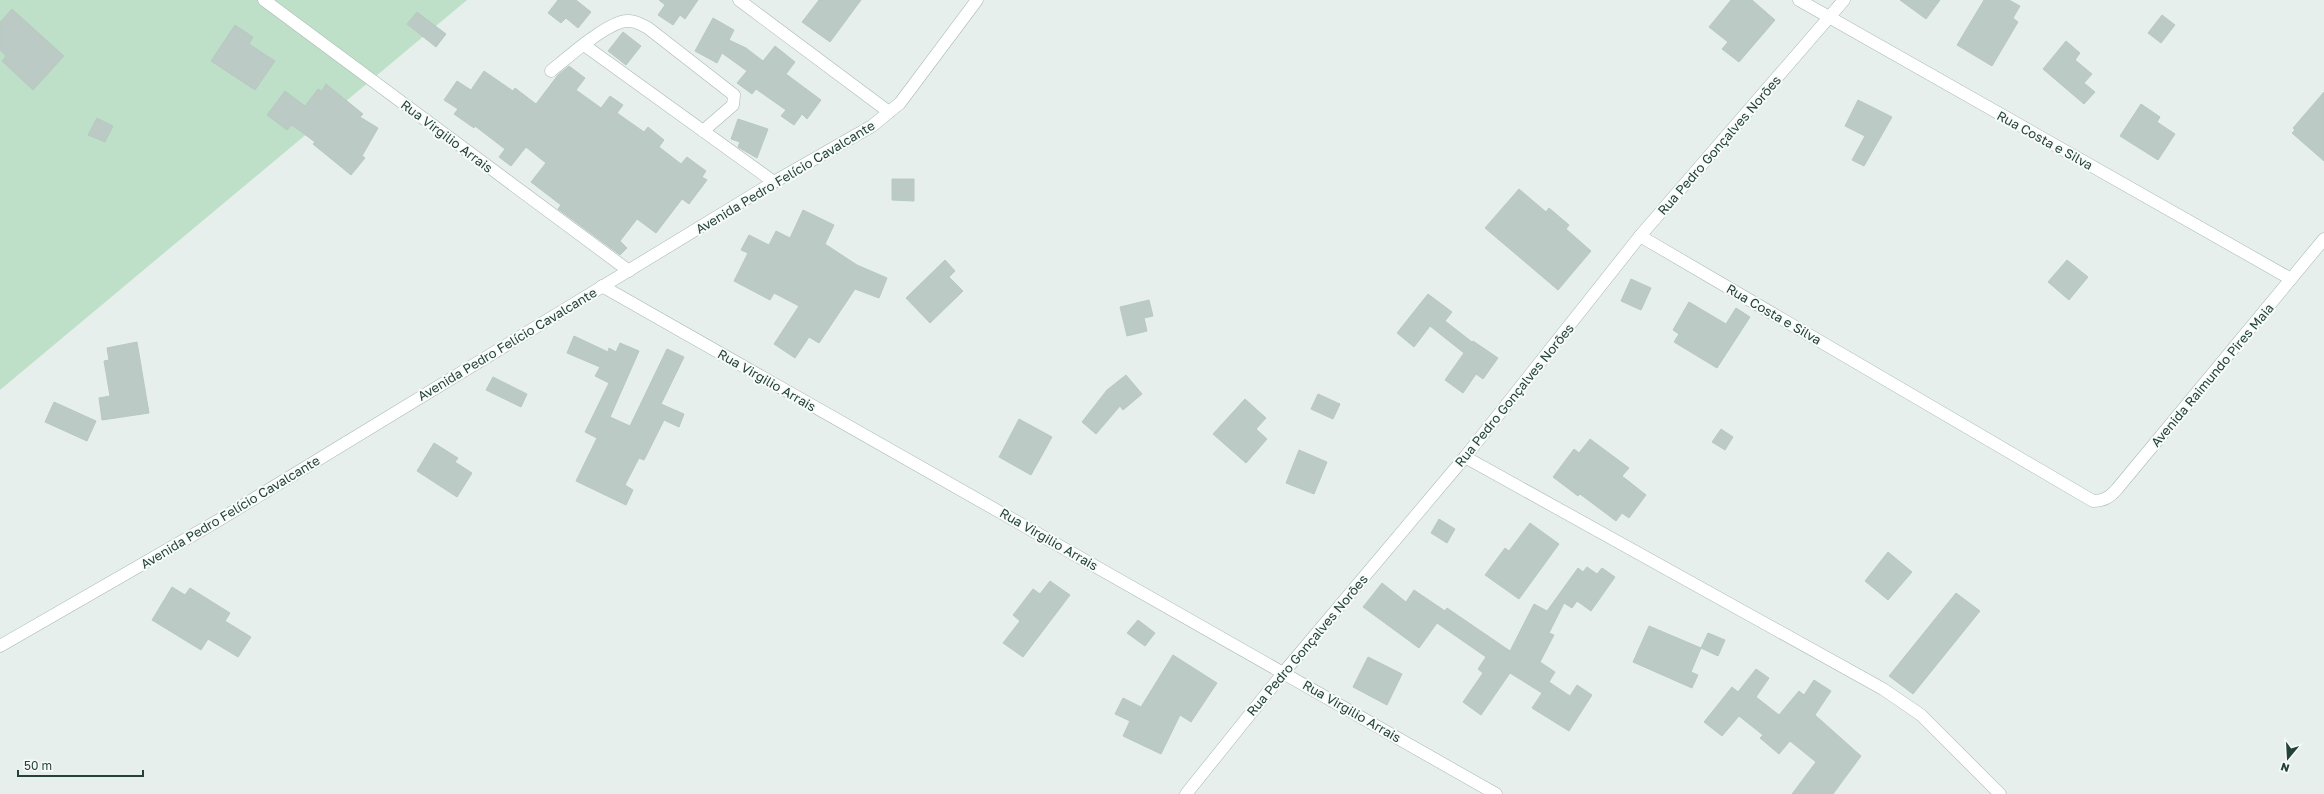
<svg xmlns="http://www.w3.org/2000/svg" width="2324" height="794" viewBox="0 0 2324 794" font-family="'Golos Text',sans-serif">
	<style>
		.green { fill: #bfe0c8 }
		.building { fill: #bbcac4; stroke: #b8c9c2 }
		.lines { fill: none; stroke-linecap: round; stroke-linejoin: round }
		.minor-casing { stroke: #a8b8b2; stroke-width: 13 }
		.tertiary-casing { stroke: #a8b8b2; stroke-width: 13 }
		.minor { stroke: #fff; stroke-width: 12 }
		.tertiary { stroke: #fff; stroke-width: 12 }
		.labels { text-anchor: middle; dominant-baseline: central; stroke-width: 4; stroke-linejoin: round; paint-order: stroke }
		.street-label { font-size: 13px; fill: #24423a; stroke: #f7fbf9 }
	</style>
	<rect width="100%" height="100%" fill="#e6efeb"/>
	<!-- green -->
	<polygon class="green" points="0,0 467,0 0,390"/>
	<!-- building -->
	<g class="building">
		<polygon points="558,0 576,0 591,12 578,28 566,18 561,23 548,13"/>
		<polygon points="659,0 698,0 685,19 680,15 673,25 658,15 665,5"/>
		<polygon points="819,0 861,0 830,42 802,22"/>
		<polygon points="1731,0 1752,0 1775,20 1739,62 1722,49 1728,42 1709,27"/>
		<polygon points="1900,0 1940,0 1926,19"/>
		<polygon points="1984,0 2009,0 2020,6 2013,18 2018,22 1992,66 1957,45"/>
		<polygon points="12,9 64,56 33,90 2,61 6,56 0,50 0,22"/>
		<polygon points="417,12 446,34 436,47 407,24"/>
		<polygon points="2162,15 2175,25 2161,43 2148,33"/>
		<polygon points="713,18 734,30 729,40 746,48 763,61 775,46 795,62 786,74 821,100 807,119 802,114 794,125 781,116 786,110 756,89 752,94 737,83 747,71 722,53 717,63 695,51"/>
		<polygon points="235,25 253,37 249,44 275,61 255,90 211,61"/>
		<polygon points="623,32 641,46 626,65 608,51"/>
		<polygon points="2066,41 2080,53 2075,60 2092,74 2084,83 2095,92 2084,104 2043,69"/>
		<polygon points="569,66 585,78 576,90 601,108 610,96 623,105 617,113 644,132 648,127 664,140 659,147 681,164 687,157 706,171 702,177 707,180 689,204 682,199 656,233 637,219 620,241 627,248 620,255 558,209 561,205 531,182 546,163 526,147 511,166 499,157 505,149 475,126 474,128 454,114 458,109 444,100 457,81 471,90 484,71 513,91 515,88 536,104 558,75"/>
		<polygon points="326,84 363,114 360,117 378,128 362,156 365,158 351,175 313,144 315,142 292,125 287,130 267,115 285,91 305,106 318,89 322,91"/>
		<polygon points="2324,92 2324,161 2292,133 2295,130 2293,128"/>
		<polygon points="1858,100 1892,117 1864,166 1852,160 1865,136 1845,126"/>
		<polygon points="2141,104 2160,117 2157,122 2175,134 2158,160 2120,136"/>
		<polygon points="97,118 113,126 105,142 88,135"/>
		<polygon points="738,119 768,129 757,158 738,147 740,142 731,139"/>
		<polygon points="892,179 914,179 914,201 892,200"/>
		<polygon points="1519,189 1546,212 1549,208 1569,225 1566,229 1591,251 1558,290 1485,228"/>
		<polygon points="803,210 834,225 825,244 857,265 887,278 879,298 855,289 819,343 809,337 795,358 774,344 799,306 774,293 770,300 734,281 748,253 741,250 749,235 769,245 776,231 790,238"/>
		<polygon points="945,260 955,271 949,277 963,291 930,323 906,298"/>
		<polygon points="2067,260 2088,277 2069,300 2048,282"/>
		<polygon points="1631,279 1651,288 1641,310 1621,301"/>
		<polygon points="1428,294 1452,312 1445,321 1472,342 1473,341 1498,358 1483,379 1476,374 1463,393 1445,380 1464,353 1430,326 1414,347 1397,333"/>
		<polygon points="1149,300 1153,316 1144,318 1147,331 1127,336 1120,307"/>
		<polygon points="1689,302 1726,324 1736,308 1750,317 1717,368 1674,342 1679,334 1673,330"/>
		<polygon points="574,336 608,352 609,348 616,352 620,343 639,351 610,417 630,426 667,349 684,357 661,404 684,414 679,427 664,420 644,460 639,458 625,485 633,490 626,505 576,481 597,438 585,432 609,383 595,376 600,367 567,353"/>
		<polygon points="137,342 149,413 102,420 99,398 110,396 104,361 109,360 107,348"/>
		<polygon points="1126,375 1142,394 1123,410 1120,406 1096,434 1082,422 1107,390"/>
		<polygon points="493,377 527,394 521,407 486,390"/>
		<polygon points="1318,394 1340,404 1333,419 1311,409"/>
		<polygon points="1245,399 1266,418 1256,429 1267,439 1246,463 1213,434"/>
		<polygon points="54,402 96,421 87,441 45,422"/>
		<polygon points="1019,419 1052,437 1031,475 999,457"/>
		<polygon points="1721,429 1733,437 1725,450 1712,442"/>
		<polygon points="1590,439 1629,468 1622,476 1646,495 1629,518 1622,513 1616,521 1580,494 1578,496 1553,477 1574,449 1579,453"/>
		<polygon points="434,443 458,458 455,462 472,473 457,497 417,471"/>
		<polygon points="1299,450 1327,462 1314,494 1286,483"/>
		<polygon points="1439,519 1455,529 1447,543 1431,533"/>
		<polygon points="1530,523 1559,544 1519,599 1485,575 1505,548 1509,551"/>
		<polygon points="1888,552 1912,572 1888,600 1865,581"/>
		<polygon points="1587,567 1597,574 1602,568 1615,577 1591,611 1577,601 1572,608 1564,603 1549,633 1554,635 1540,662 1555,672 1549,682 1570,696 1577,685 1592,695 1569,731 1532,708 1542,693 1510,673 1481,715 1463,702 1483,673 1478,669 1486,657 1437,623 1419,648 1363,607 1382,583 1406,602 1414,590 1445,611 1447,608 1510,651 1534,604 1547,611 1578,568 1583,572"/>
		<polygon points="1050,581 1070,595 1023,657 1003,643 1020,621 1013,615 1033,589 1040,594"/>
		<polygon points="172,587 185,595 190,588 230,613 225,621 251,637 238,657 208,639 201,650 152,620"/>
		<polygon points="1956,593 1980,611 1913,694 1889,676"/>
		<polygon points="1138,620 1155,633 1145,646 1127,633"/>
		<polygon points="1649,626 1701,648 1691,672 1698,675 1692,688 1633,662"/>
		<polygon points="1708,633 1725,640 1718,656 1701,648"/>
		<polygon points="1173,655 1217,683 1191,722 1180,715 1161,754 1123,736 1130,721 1115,714 1123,698 1141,707"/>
		<polygon points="1368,657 1402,674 1387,705 1353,687"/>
		<polygon points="1756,669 1769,678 1756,697 1779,715 1799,691 1804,695 1814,680 1831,691 1815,715 1861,756 1833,794 1792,794 1816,762 1790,741 1779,754 1760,738 1763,735 1739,716 1722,736 1704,722 1732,687 1738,692"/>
	</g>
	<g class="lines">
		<defs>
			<g id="minor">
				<polyline points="264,0 629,271"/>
				<polyline points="739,0 889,112"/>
				<polyline points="1799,0 2291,279"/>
				<polyline points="584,45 774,182"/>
				<path d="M 551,71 C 568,57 601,28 621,22 C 631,19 639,23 648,28 L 734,95 L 733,105 L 703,131"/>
				<path d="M 1640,236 L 2093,501 C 2104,501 2110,497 2117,489 L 2324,239"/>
				<polyline points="602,286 1496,794"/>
				<polyline points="1465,457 1883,689 1921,715 2000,794"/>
				<polyline points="1186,794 1284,672 1465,457 1640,236 1844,0"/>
			</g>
			<polyline id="tertiary" points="0,646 219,520 774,182 872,126 900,103 977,0"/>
		</defs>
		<!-- minor casing -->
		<use href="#minor" class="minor-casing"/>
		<!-- tertiary casing -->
		<use href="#tertiary" class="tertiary-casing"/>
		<!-- minor -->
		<use href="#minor" class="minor"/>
		<!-- tertiary -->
		<use href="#tertiary" class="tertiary"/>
	</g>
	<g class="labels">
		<!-- street labels -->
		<g class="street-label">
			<text transform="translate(447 136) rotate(37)">Rua Virgilio Arrais</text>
			<text transform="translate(2045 140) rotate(29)">Rua Costa e Silva</text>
			<text transform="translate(1719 145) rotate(-49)">Rua Pedro Gonçalves Norões</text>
			<text transform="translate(785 177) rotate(-31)">Avenida Pedro Felício Cavalcante</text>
			<text transform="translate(1774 314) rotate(30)">Rua Costa e Silva</text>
			<text transform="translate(507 344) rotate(-31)">Avenida Pedro Felício Cavalcante</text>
			<text transform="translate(2212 375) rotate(-50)">Avenida Raimundo Pires Maia</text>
			<text transform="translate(767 380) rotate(30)">Rua Virgilio Arrais</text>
			<text transform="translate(1514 395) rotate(-51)">Rua Pedro Gonçalves Norões</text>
			<text transform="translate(230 512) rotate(-31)">Avenida Pedro Felício Cavalcante</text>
			<text transform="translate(1049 539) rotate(30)">Rua Virgilio Arrais</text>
			<text transform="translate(1307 645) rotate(-50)">Rua Pedro Gonçalves Norões</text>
			<text transform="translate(1352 711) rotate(30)">Rua Virgilio Arrais</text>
		</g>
	</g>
	<!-- north arrow -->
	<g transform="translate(2288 758) rotate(198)" stroke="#f7fbf9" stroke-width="3" paint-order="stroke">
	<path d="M0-3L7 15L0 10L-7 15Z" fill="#24423a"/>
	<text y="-6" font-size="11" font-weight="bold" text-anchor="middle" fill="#24423a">N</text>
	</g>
	<!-- scale -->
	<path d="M18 770v6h125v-6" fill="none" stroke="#24423a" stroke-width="2"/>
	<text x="24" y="770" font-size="12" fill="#24423a" stroke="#f7fbf9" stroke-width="3" paint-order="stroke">50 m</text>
</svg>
